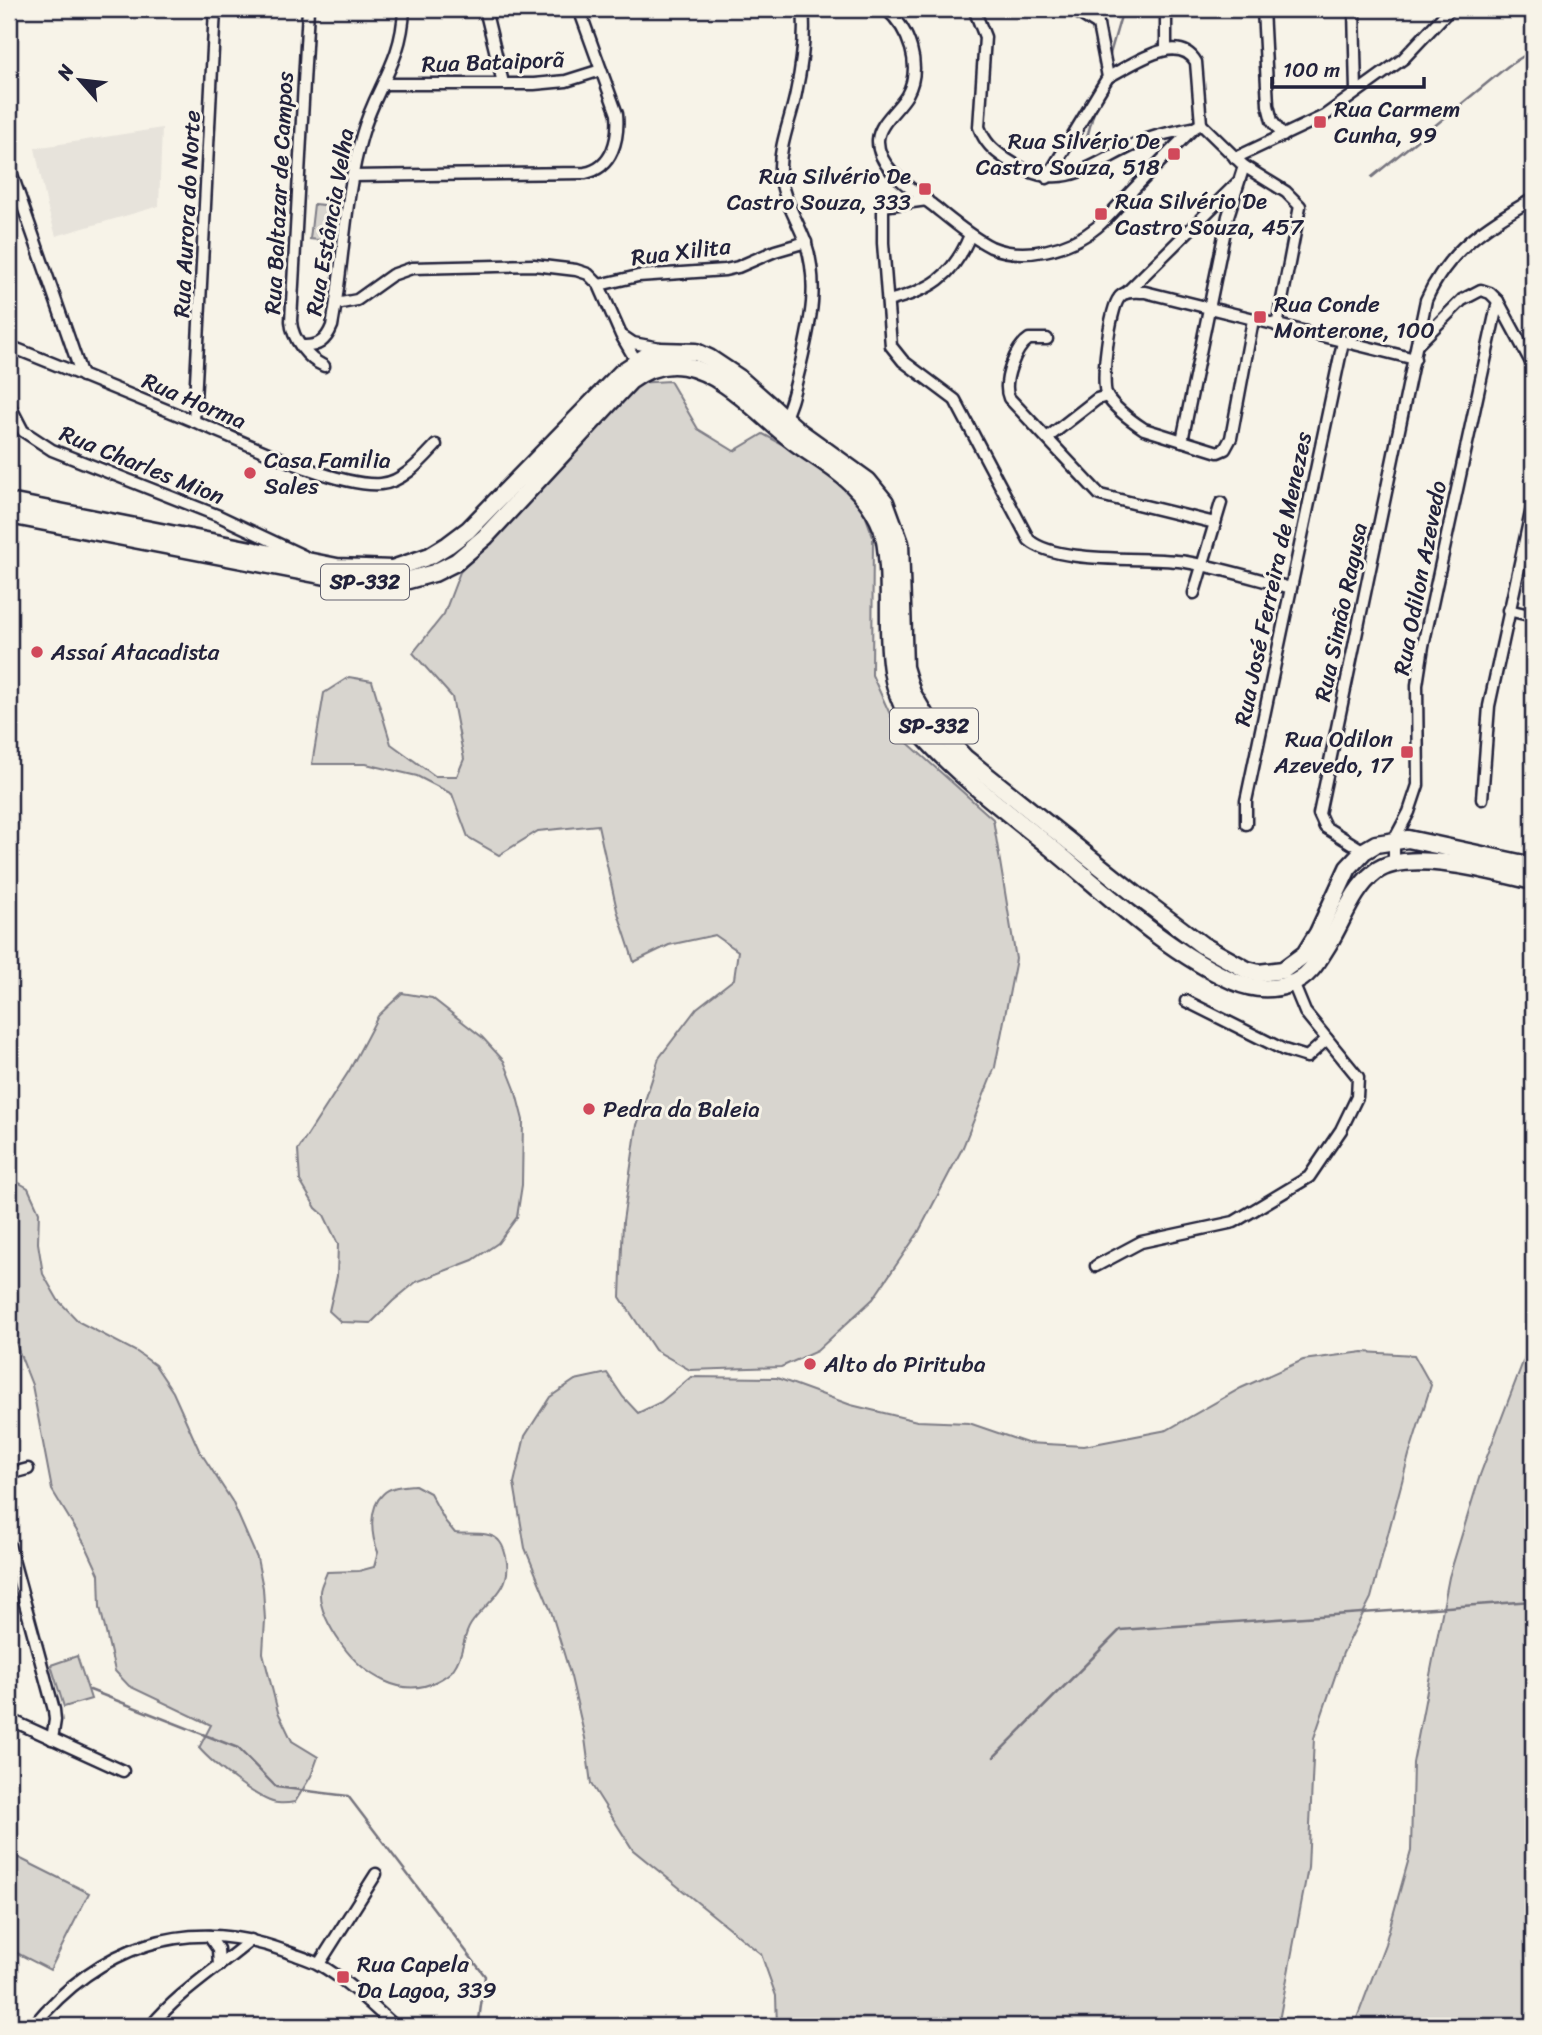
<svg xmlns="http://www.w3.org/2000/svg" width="1542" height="2035" viewBox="0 0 1542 2035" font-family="Sriracha,sans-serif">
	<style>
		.built { fill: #e7e3db }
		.green { fill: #d8d5cf; stroke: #7d7c85; stroke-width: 2 }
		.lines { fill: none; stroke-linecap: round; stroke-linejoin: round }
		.stream { stroke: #76747f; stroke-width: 2.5 }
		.minor-casing { stroke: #22223b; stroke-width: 15 }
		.primary-casing { stroke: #22223b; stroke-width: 21 }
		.minor { stroke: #f7f3e8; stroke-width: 10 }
		.primary { stroke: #f7f3e8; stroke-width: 16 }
		.poi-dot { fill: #d1495b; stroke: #f7f3e8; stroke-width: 2.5 }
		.labels { text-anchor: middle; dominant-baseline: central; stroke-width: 6; stroke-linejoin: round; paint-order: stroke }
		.shield { fill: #f7f3e8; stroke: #62616f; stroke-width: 2 }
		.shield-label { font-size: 21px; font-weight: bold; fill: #22223b }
		.street-label { font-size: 23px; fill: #22223b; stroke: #f7f3e8 }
		.poi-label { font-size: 23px; fill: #22223b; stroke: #f7f3e8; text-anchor: start }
	</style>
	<rect width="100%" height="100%" fill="#f7f3e8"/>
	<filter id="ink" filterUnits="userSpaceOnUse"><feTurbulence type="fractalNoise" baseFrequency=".0143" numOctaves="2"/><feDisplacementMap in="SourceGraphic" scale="14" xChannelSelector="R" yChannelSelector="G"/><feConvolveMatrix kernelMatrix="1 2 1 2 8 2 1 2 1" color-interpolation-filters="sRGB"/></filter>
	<g filter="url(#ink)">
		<!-- built -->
		<polygon class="built" points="162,128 159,206 56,236 47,206 35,148"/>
		<!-- green -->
		<g class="green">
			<polygon points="314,204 333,206 328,241 310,239"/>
			<polygon points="670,381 698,429 734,451 763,434 821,465 843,484 862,506 873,537 872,675 900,736 993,819 1016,959 995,1067 963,1147 918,1233 873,1299 817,1351 781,1367 690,1370 655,1350 620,1297 623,1221 637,1125 659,1058 697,1008 734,979 738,951 715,935 669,945 634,962 617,910 598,825 538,831 499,855 468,837 452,794 417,776 366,764 312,764 324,693 349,677 372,681 391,744 435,776 457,776 464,759 452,697 413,653 444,614 460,572 635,383"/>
			<polygon points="402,993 432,998 482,1037 504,1061 515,1089 523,1120 522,1185 517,1217 498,1243 473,1260 416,1282 393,1301 371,1323 341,1322 329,1311 337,1276 338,1244 324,1215 316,1208 300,1181 298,1150 349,1071 378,1016"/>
			<path d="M 14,1180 L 28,1188 L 39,1212 L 38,1243 L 43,1274 L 58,1300 L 79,1322 L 137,1352 L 155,1365 L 173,1392 L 199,1450 L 232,1501 L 257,1558 L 263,1588 L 265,1620 L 263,1653 L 278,1712 L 292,1741 L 318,1757 L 311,1776 L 295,1802 C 290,1803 284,1804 278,1803 C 260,1802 212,1763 199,1748 L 211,1725 L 129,1686 L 115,1671 L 100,1607 L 99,1574 L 86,1546 L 52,1490 L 32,1385 L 9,1326 L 9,1181 Z"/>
			<polygon points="1533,1340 1533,2026 1354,2026 1385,1944 1411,1851 1413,1763 1449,1577 1480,1475 1526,1354"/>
			<polygon points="1363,1352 1414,1355 1431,1385 1409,1455 1371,1598 1343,1653 1314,1738 1308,1868 1278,2026 777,2026 776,1996 761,1954 633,1850 591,1784 585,1738 571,1677 551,1611 525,1548 514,1483 525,1436 550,1397 575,1380 607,1373 623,1397 638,1413 661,1402 691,1377 777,1378 851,1405 917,1421 969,1423 1027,1443 1084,1446 1167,1430 1241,1388 1303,1360"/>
			<path d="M 415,1485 L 430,1493 L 445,1521 L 455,1533 C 469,1535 491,1530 500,1542 C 504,1547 506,1556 507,1562 C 511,1591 485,1603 471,1624 C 462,1637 464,1655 454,1668 C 451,1673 443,1678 437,1681 C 402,1700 363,1674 342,1645 C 332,1631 319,1610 320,1592 C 320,1586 325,1578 327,1572 L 359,1571 L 374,1567 L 378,1552 C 371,1536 368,1508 383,1494 C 391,1486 404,1486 415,1485 Z"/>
			<polygon points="77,1656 91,1699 64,1707 51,1665"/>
			<polygon points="9,1853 89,1893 50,1970 9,1949"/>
		</g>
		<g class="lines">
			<!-- stream -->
			<g class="stream">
				<polyline points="1108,61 1123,9"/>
				<polyline points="1085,145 1096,104"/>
				<polyline points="1372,177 1508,66 1533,50"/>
				<polyline points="90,1690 238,1748 276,1787 348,1796 485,1976 479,2020 485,2026"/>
				<polyline points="994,1757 1120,1630 1533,1601"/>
			</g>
			<defs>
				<g id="minor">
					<path d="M 308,9 L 291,321 C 292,339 308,359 324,366"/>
					<polyline points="485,9 503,83"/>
					<path d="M 886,9 C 909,29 923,66 907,95 C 899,109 879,123 878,140 C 877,168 912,189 931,204 C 950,219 969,236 991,247 C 1024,261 1070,249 1097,227 C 1109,217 1119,204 1130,193 C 1151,171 1172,149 1194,128 L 1201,124"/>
					<path d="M 974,9 L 985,37 L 979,127 C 985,143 993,150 1006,159 C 1063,197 1089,164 1140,142 C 1157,134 1174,132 1192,128"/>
					<polyline points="1072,9 1098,25"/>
					<polyline points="1166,9 1166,48"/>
					<polyline points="1263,9 1268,105 1272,121 1283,136"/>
					<polyline points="1354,9 1356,92"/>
					<path d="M 1108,77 C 1132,65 1178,31 1196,62 L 1201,124"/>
					<polyline points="384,84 534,84 566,81 601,70"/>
					<polyline points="1201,124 1244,166 1286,192 1300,206 1277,326"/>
					<polyline points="1235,158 1324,116 1403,59 1450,9"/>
					<polyline points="9,166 82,376"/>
					<path d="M 352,176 L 585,173 C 613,168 619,138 617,114 L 579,9"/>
					<polyline points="1047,178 1108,77 1098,25 1097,9"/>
					<path d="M 927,200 L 883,206 L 883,243 L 891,346 L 903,361 L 955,400 L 1029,540 C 1057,565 1149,556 1186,562 C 1222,568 1256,579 1291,588"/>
					<polyline points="599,285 638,276 725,270 738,267 775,251 806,242"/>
					<polyline points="1126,293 1237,183"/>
					<path d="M 888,301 C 931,290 953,277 970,235"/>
					<polyline points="336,304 357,300 392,275 412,268 534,265 576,270 588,274 599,285 621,335 638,364"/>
					<path d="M 1253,320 L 1231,438 L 1225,449 L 1218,452 L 1144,429 C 1132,421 1115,409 1107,396 C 1100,383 1110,309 1119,298 C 1124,290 1136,292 1145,292 L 1415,359"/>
					<polyline points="624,337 633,343 660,348"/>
					<path d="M 1047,339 L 1029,339 C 1015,348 1002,382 1009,398 L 1100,495 L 1215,523"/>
					<polyline points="1417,345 1462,300 1481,290 1490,293 1498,301 1533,366"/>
					<path d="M 9,346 C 70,370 130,395 191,420 C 236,438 335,488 381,484 C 403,482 422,460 436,445"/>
					<path d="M 302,346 C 318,347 326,341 332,326 C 344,263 344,197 362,135 C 375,87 402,64 404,9"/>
					<polyline points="9,404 23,431 52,450 219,516 304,556"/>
					<polyline points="194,421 215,9"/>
					<path d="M 782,423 C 792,405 795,386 800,367 C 810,324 820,284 805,241 C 797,219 781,196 780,171 C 779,145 791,119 796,93 C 802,65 806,38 803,9"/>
					<polyline points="1047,438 1097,399 1107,396"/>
					<polyline points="1182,441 1228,216 1244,166"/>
					<polyline points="1194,593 1221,503"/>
					<polyline points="1508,610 1533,616"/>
					<polyline points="1482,799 1489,706 1533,503"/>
					<polyline points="1246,824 1246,801 1343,342"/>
					<path d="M 1364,851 L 1325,827 L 1319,814 L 1426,300 C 1448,250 1487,225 1533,199"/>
					<polyline points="1394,862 1394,840 1409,812 1418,785 1417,685 1423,646 1498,301"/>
					<polyline points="1186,1001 1284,1050 1307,1057 1327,1039"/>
					<polyline points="1096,1266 1141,1242 1234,1222 1309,1177 1341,1130 1357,1097 1358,1077 1305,1012 1293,983"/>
					<polyline points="9,1474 28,1469"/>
					<polyline points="9,1545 54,1710 55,1720 52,1739"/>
					<polyline points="9,1719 123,1771"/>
					<polyline points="209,1936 218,1949 219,1966"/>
					<polyline points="319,1964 376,1874"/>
					<path d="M 33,2026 C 98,1947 186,1914 285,1951 C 297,1956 310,1959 320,1965 C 347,1980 372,2006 395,2026"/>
					<path d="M 151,2026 C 179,1992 217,1969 251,1940"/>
				</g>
				<g id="primary">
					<polyline points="9,502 337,567 392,569 430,556 448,545 468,530 622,372 648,355 660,351 696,352 709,358 739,378 800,432 868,481 885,502 900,543 904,667 912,693 926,717 965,758 1136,895 1202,945 1247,970 1259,973 1283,970 1305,954 1318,933 1348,868 1364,851 1376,844 1408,839 1533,866"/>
					<path d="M 9,515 L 352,581 L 394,584 L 434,573 L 456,562 L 485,537 L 630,381 C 646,369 663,362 684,366 C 725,373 763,419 796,443 C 815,457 836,468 853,485 C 866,498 876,512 882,528 C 886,540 887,554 888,567 C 892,623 879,683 918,730 C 957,776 1008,812 1054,850 C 1110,896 1166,951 1233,981 C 1251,989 1270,991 1290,984 C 1309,978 1319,959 1329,943 C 1343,920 1353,889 1375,872 C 1406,847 1495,872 1533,881"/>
				</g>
			</defs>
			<!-- minor casing -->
			<use href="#minor" class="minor-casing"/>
			<!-- primary casing -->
			<use href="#primary" class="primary-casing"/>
			<!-- minor -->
			<use href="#minor" class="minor"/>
			<!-- primary -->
			<use href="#primary" class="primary"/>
		</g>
	</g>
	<!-- markers -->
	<g class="poi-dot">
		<rect x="1313" y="115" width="14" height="14" rx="3.5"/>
		<rect x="1167" y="147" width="14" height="14" rx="3.5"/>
		<rect x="918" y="182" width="14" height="14" rx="3.5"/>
		<rect x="1094" y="207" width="14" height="14" rx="3.5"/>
		<rect x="1253" y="310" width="14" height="14" rx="3.5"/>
		<circle cx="250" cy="473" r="7"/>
		<circle cx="37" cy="652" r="7"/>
		<rect x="1400" y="745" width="14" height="14" rx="3.5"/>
		<circle cx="589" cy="1109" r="7"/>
		<circle cx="810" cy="1364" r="7"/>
		<rect x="336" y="1970" width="14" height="14" rx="3.5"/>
	</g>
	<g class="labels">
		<!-- shield labels -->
		<g class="shield">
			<rect x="321" y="564.5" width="88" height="35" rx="5"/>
			<rect x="890" y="708.5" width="88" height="35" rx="5"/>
		</g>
		<g class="shield-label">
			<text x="365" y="582">SP-332</text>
			<text x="934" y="726">SP-332</text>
		</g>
		<!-- street labels -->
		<g class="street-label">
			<text transform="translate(493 62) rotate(-2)">Rua Bataiporã</text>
			<text transform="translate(279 193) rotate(-87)">Rua Baltazar de Campos</text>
			<text transform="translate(187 214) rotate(-87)">Rua Aurora do Norte</text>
			<text transform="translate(330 222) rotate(-80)">Rua Estância Velha</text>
			<text transform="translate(681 252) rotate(-7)">Rua Xilita</text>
			<text transform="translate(194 401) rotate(23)">Rua Horma</text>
			<text transform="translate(142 465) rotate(22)">Rua Charles Mion</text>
			<text transform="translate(1420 578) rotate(-79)">Rua Odilon Azevedo</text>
			<text transform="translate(1273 579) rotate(-78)">Rua José Ferreira de Menezes</text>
			<text transform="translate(1341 612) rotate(-78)">Rua Simão Ragusa</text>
		</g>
		<!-- poi labels -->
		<g class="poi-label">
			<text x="1334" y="109">Rua Carmem<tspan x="1334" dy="26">Cunha, 99</tspan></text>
			<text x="1160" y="141" text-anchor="end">Rua Silvério De<tspan x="1160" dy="26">Castro Souza, 518</tspan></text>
			<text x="911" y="176" text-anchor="end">Rua Silvério De<tspan x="911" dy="26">Castro Souza, 333</tspan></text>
			<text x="1115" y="201">Rua Silvério De<tspan x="1115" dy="26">Castro Souza, 457</tspan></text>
			<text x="1274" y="304">Rua Conde<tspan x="1274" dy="26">Monterone, 100</tspan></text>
			<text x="264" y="460">Casa Familia<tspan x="264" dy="26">Sales</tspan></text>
			<text x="51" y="652">Assaí Atacadista</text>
			<text x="1393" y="739" text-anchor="end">Rua Odilon<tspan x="1393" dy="26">Azevedo, 17</tspan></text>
			<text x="603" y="1109">Pedra da Baleia</text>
			<text x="824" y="1364">Alto do Pirituba</text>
			<text x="357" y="1964">Rua Capela<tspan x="357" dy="26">Da Lagoa, 339</tspan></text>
		</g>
	</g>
	<!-- margin -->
	<rect width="1542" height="2035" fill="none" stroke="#f7f3e8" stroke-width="35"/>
	<rect x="18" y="18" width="1507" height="2000" fill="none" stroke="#22223b" stroke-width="2.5" filter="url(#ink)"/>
	<!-- north arrow -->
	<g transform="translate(80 80) rotate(298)" stroke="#f7f3e8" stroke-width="5" paint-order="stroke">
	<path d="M0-5L12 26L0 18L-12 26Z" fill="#22223b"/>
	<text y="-10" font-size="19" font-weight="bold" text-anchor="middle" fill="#22223b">N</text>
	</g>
	<!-- scale -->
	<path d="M1272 77v10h152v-10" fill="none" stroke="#22223b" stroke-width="3.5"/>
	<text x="1283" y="77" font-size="21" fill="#22223b" stroke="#f7f3e8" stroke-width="5" paint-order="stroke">100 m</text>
</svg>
